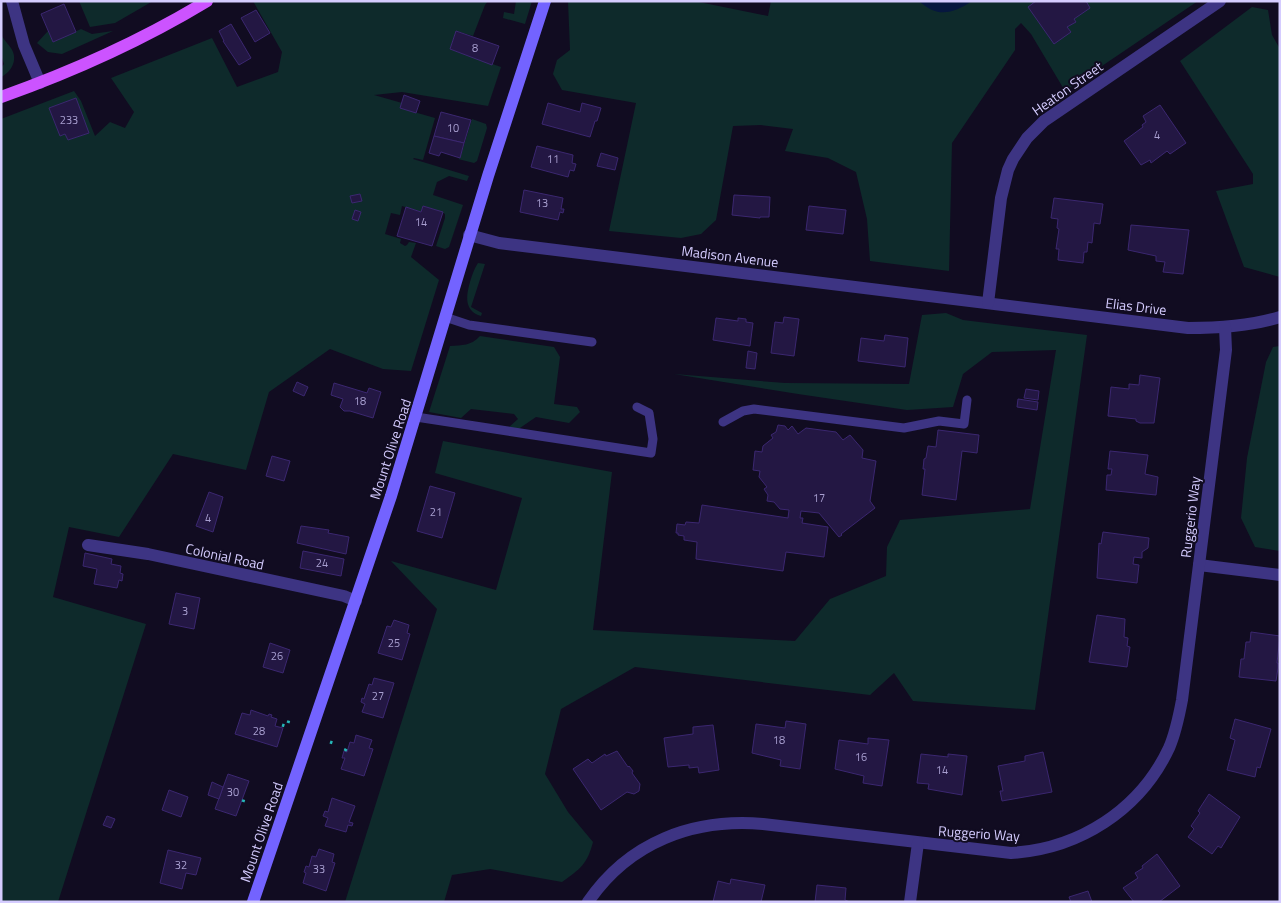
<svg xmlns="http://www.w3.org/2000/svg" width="1281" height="903" viewBox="0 0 1281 903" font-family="'Titillium Web',sans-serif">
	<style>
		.green { fill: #0e2a2b }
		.water { fill: #06173f }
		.building { fill: #231743; stroke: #3b2770 }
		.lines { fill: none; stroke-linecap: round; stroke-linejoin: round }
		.path { stroke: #26b6b8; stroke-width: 3; stroke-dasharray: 2.5 4; stroke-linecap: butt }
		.lane { stroke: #3d3483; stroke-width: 9 }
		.street { stroke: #3d3483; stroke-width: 12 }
		.secondary { stroke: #7363ff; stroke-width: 12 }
		.primary { stroke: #cc53ff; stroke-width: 12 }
		.labels { text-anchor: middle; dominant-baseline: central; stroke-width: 4; stroke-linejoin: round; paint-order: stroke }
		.number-label { font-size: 11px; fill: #a89fd0 }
		.street-label { font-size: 14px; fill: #d5ccff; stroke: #110c21 }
	</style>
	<rect width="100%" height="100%" fill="#110c21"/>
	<!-- green -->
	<g class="green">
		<polygon points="79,1 153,1 115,23 90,27"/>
		<polygon points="253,1 488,1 485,5 473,36 456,31 450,49 501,67 488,106 402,92 374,95 402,103 400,108 435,118 423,160 414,158 413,159 469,176 467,181 449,176 437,182 433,195 463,205 449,247 445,249 436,246 445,218 445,214 442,212 423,206 421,212 402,206 400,215 391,213 385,234 401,239 400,243 405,246 407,245 409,242 416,243 411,257 439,280 411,371 383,369 330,349 269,392 246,470 173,454 119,537 69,527 53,597 146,624 58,902 1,902 1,119 74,91 81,101 95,136 110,122 125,128 134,112 111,78 212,38 237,87 278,72 282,52"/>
		<polygon points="516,1 532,1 525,24 503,18 504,12 514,14"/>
		<polygon points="568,1 694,1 768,16 771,1 1198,1 1065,91 1031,34 1021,23 1015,29 1015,50 952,143 949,271 870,261 867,219 856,172 828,158 785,151 793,129 761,125 733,126 716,220 701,234 681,238 609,231 636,103 562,90 553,74 557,60 570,50"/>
		<polygon points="1252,7 1268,10 1272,35 1280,49 1280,277 1244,267 1216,191 1253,184 1253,174 1180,61"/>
		<polygon points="81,29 92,34 113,31 62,54 48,52 37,43 48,31 53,42"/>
		<path d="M 1,34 C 4,41 11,46 13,52 C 17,62 10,73 1,77 L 1,68 L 4,64 L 1,55 Z"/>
		<polygon points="472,119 486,124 487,128 477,161 474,163 458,159 460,158"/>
		<path d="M 478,263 L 485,264 L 471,307 L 482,313 L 481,316 C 464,311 466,296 470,282 C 472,275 474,269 478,263 Z"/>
		<path d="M 946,313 L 963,320 L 1087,335 L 1035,710 L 913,701 L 894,673 L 870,695 L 635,667 L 561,709 L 545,774 L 568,812 L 593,842 C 587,865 580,869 562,882 L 490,869 L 452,875 L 444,902 L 345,902 L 437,609 L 391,561 L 496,590 L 522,498 L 435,473 L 443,441 L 612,472 L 593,630 L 795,641 L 830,599 L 886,576 L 887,547 L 900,520 L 1030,509 L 1056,350 L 992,352 L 963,374 L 953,407 L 907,410 L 798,394 L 674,374 L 785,383 L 909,384 L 922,315 Z"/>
		<path d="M 480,336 L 554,347 L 560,357 L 554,404 L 577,407 L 580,412 L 569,423 L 536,417 L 517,430 L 508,428 L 518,419 L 514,414 L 471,409 L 461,418 L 429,412 L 450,346 C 462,345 471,346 480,336 Z"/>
		<polygon points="1280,346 1280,551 1255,547 1241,518 1247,458 1266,362 1273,347"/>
	</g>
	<!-- water -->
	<path class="water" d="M 919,1 L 972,1 C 953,14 937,18 919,1 Z"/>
	<!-- building -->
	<g class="building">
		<polygon points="1036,1 1086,1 1090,8 1074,19 1076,22 1067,27 1071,32 1054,44 1028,7"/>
		<polygon points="64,4 76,32 53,42 41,14"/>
		<polygon points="256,10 270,33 255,42 241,18"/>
		<polygon points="231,24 251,58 239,65 223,41 224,41 219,31"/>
		<polygon points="456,31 499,46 492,65 450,49"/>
		<polygon points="404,95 420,101 416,113 400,108"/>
		<polygon points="76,98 89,133 68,140 65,134 60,136 49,108"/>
		<polygon points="548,103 580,112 582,103 601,108 597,121 595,121 590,137 542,124"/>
		<polygon points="1160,105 1186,143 1170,154 1167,151 1151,163 1150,160 1141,165 1124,141 1143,127 1142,125 1146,122 1143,116"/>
		<polygon points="441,112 471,120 464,143 434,136"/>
		<polygon points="434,136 464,143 460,158 441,152 439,156 429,153"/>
		<polygon points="537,146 573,155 572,163 576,164 574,171 570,170 568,177 531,167"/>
		<polygon points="601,153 618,158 615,170 597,166"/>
		<polygon points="524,190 563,198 561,209 564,209 563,213 560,212 558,220 520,212"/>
		<polygon points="360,194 362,201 352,203 350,196"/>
		<polygon points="734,195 770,197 769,217 760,217 760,218 732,215"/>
		<polygon points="1054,198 1103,204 1100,224 1094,223 1092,243 1088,242 1087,252 1084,252 1083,263 1058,260 1059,249 1056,249 1059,229 1057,228 1058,219 1051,218"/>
		<polygon points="423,206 443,212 432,246 397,236 406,207 421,212"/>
		<polygon points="809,206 846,210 843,234 806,230"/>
		<polygon points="355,210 361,212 358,221 352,219"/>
		<polygon points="1131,225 1189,230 1183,274 1163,272 1165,262 1156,261 1156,256 1128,250"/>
		<polygon points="784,317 799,319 794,356 771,353 775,322 783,323"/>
		<polygon points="716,318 738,321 738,318 746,319 746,322 753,323 750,346 713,340"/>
		<polygon points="885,335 908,338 905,367 858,361 861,338 884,341"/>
		<polygon points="748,351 757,353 755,369 746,368"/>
		<polygon points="1140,375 1160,378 1154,423 1140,423 1136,421 1136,419 1108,416 1111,387 1129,389 1129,384 1139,385"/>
		<polygon points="297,382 308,387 304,396 293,391"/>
		<polygon points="334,383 367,393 369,388 381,392 373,418 350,411 344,411 340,407 343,399 331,395"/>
		<polygon points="1026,389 1039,391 1038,400 1024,398"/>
		<polygon points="1018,399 1038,402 1037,410 1017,407"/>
		<polygon points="778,425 785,426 788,430 792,426 798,434 806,428 836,432 843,440 850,435 863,450 862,458 876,461 870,501 875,508 841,534 842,535 839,537 819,513 801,511 800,518 803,518 802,523 828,527 824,557 786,552 783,571 696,559 697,542 684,540 684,536 678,535 678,533 676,533 677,524 685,525 686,522 699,523 702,505 788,518 789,510 780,509 774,502 767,501 768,495 764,489 767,487 759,477 760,471 753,470 755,451 762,452 763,446 773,438 771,435 776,432"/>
		<polygon points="938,430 979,435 977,453 962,451 956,500 922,495 925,469 923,469 924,459 926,458 928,446 936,447"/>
		<polygon points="1110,451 1148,455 1145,474 1158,477 1156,495 1106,490 1107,475 1111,475 1112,469 1108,469"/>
		<polygon points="272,456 290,461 284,481 266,476"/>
		<polygon points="430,486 455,493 442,538 417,531"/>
		<polygon points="209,492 223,497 213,532 196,526"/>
		<polygon points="301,526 329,530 328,533 349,537 346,554 297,543"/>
		<polygon points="1103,532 1149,538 1148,548 1142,552 1142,558 1134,557 1133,564 1139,565 1137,583 1097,578 1099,543 1101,544"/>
		<polygon points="303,551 344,559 341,576 300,568"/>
		<polygon points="85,553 112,559 111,564 121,566 120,573 123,574 122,581 119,580 117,588 94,584 97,569 83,566"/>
		<polygon points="176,593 200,598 194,629 169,624"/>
		<polygon points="1097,615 1125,619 1124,637 1128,638 1127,646 1130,647 1127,667 1089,662"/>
		<polygon points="394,620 409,625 407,633 410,634 402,660 378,653 387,626 391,627"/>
		<polygon points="1251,632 1280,636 1277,663 1278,663 1278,668 1276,681 1239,677 1241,659 1244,659 1246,642 1250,642"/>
		<polygon points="270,643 290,650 283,673 263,667"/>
		<polygon points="374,678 394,683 383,718 362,712 365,704 361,702 362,698 364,699 369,684 372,685"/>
		<polygon points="251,710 268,716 269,714 272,715 271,717 277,719 275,726 283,728 277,747 235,734 242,713 250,715"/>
		<polygon points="1235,719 1271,729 1260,768 1257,767 1255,777 1227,770 1235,740 1230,738"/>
		<polygon points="786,721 806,724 800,769 780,766 781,760 752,753 756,724 785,728"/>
		<polygon points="713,725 719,770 699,773 698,767 689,768 689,765 668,767 664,738 693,734 693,727"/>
		<polygon points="356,735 372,740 369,748 373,749 364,776 341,769 345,758 342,758 344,751 347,752 350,742 354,743"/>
		<polygon points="868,738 889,740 882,786 863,783 864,776 835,769 839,740 868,744"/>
		<polygon points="617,751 628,767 629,766 633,771 632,773 640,784 639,791 634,794 627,792 601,810 573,769 588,759 592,763 605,754 606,756"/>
		<polygon points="1043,752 1052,792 1002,801 1000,791 1003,791 998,766 1025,761 1025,756"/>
		<polygon points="921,754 948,757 948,754 967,756 962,795 928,789 929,784 917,783"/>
		<polygon points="228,774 249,781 236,816 215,809"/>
		<polygon points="212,782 223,787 219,799 208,795"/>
		<polygon points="169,790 188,797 181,817 162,810"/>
		<polygon points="1209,794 1240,817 1221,848 1218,846 1212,854 1188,837 1194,829 1191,826 1200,813 1198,811"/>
		<polygon points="332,798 355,806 349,822 353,823 352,826 348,825 346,832 325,826 328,818 323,816 325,811 328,812"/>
		<polygon points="107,816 115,819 111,828 103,825"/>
		<polygon points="319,849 334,854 332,862 335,863 326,891 303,883 306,873 304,872 306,866 309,867 312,856 316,857"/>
		<polygon points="168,850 201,858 196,875 186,873 182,889 160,883"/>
		<polygon points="1157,854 1180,886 1159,902 1134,902 1123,888 1138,878 1135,873 1143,868 1142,866"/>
		<polygon points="731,879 765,885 761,902 713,902 718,881 730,884"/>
		<polygon points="817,885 846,888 845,900 850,902 815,902"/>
		<polygon points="1088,891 1092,902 1071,902 1069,897"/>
	</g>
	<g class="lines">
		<!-- path -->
		<g class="path">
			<polyline points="288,723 289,720"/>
			<polyline points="282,725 285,726"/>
			<polyline points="330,742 333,743"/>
			<polyline points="345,751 347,747"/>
			<polyline points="243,802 244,799"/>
		</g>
		<!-- lane -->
		<g class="lane">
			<polyline points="445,317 469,325 592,342"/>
			<polyline points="416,417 651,453 653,439 649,413 637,407"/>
			<polyline points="723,422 743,411 754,409 904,428 939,421 964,424 967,400"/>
		</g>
		<!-- street -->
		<g class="street">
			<polyline points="12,1 24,45 40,83"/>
			<path d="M 469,235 L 499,243 L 1188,328 C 1219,328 1250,326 1280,317"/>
			<polyline points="988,303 1001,198 1008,170 1013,159 1027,138 1044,121 1220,1"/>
			<polyline points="88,545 148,554 344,596 356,601"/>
			<polyline points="1199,565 1280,575"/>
			<path d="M 588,902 C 629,842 693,818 763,824 L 1011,853 C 1079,849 1140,810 1169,748 C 1176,732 1179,716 1182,700 L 1226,350 L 1225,327"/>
			<polyline points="910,902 918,843"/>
		</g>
		<!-- secondary -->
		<polyline class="secondary" points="253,902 391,496 488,176 545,1"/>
		<!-- primary -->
		<path class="primary" d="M 1,97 C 74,71 141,41 207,1"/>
	</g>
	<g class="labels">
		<!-- number labels -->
		<g class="number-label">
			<text x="475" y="48">8</text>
			<text x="69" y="120">233</text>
			<text x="453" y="128">10</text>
			<text x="1157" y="135">4</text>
			<text x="553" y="159">11</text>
			<text x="542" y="203">13</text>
			<text x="421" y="222">14</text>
			<text x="360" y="401">18</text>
			<text x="819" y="498">17</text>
			<text x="436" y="512">21</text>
			<text x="208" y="518">4</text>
			<text x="322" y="563">24</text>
			<text x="185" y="611">3</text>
			<text x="394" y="643">25</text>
			<text x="277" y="656">26</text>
			<text x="378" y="696">27</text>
			<text x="259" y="731">28</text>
			<text x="779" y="740">18</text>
			<text x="861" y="757">16</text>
			<text x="942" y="770">14</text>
			<text x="233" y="792">30</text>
			<text x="181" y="865">32</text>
			<text x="319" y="869">33</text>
		</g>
		<!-- street labels -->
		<g class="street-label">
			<text transform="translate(1067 88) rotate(-35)">Heaton Street</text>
			<text transform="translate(730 256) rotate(7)">Madison Avenue</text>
			<text transform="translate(1136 306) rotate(7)">Elias Drive</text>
			<text transform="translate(390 449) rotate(-72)">Mount Olive Road</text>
			<text transform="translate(1190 517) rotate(-83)">Ruggerio Way</text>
			<text transform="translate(225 556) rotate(12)">Colonial Road</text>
			<text transform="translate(261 832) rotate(-71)">Mount Olive Road</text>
			<text transform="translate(979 833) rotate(4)">Ruggerio Way</text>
		</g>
	</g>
	<!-- border -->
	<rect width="1281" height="903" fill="none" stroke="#d5ccff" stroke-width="5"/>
</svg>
